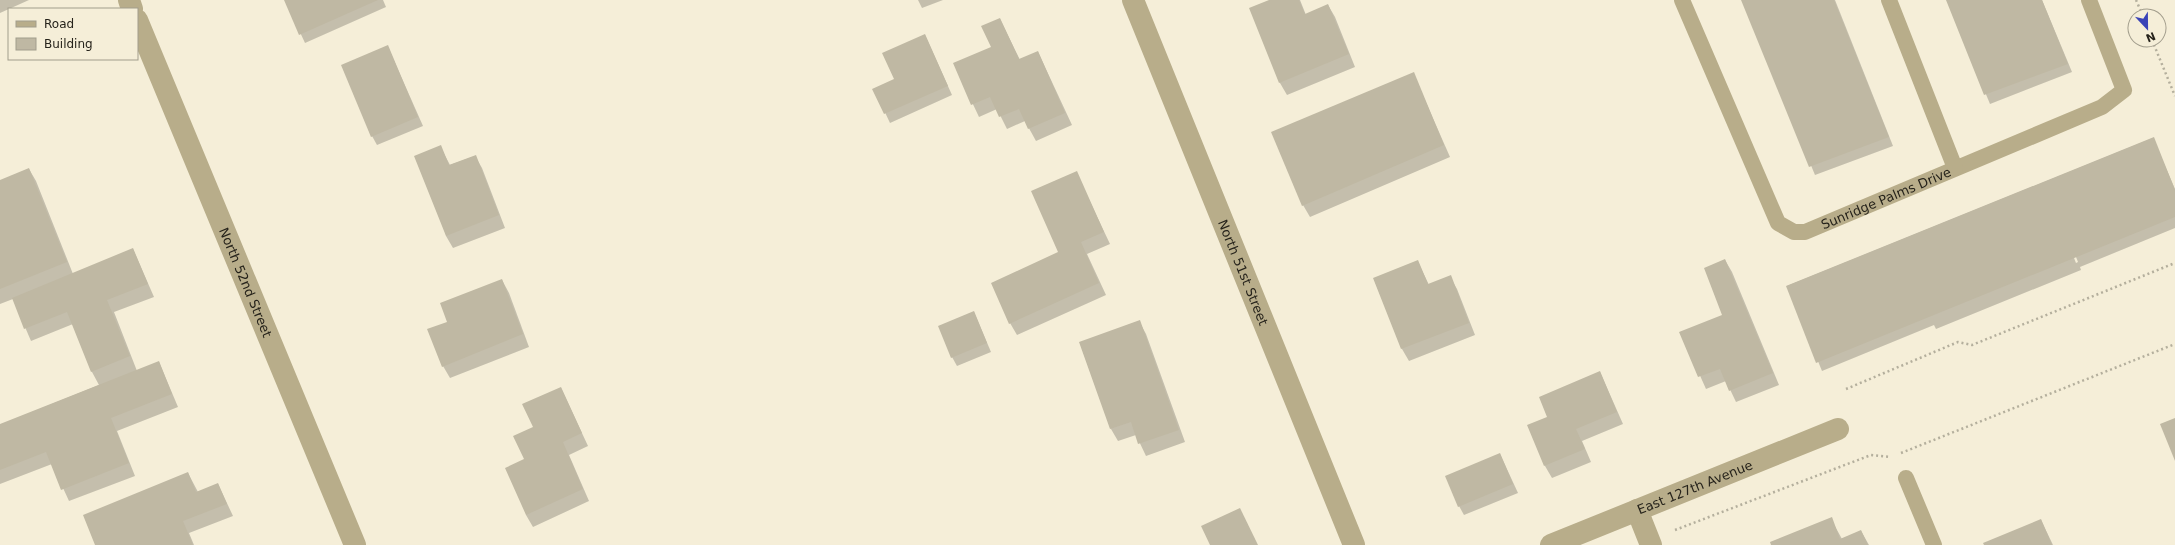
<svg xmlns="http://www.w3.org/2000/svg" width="2175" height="545" viewBox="0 0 2175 545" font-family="'DejaVu Sans',sans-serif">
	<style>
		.shadow { fill: #0003; fill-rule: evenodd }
		.building { fill: #bfb8a3 }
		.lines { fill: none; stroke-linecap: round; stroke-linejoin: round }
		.path { stroke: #b4af9d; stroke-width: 2.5; stroke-dasharray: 2 3; stroke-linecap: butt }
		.lane { stroke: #b8ad8a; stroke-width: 16 }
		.street { stroke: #b8ad8a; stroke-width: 22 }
		.labels { text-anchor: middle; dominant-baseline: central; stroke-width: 3.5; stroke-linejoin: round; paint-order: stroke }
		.street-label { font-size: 13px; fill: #26231b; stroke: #f5eed8 }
	</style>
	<rect width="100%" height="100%" fill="#f5eed8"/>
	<!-- shadow -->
	<g class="shadow">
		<polygon points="0,0 29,0 0,13"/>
		<polygon points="285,0 383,0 386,7 305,43"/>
		<polygon points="918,0 943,0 922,8"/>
		<polygon points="1272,0 1300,0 1306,15 1328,5 1335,17 1355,67 1287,95 1280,83"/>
		<polygon points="1742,0 1835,0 1893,146 1815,175"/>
		<polygon points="1947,0 2042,0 2072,72 1990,104"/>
		<polygon points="1000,19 1020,60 1038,52 1072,125 1036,141 1025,121 1007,129 997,109 979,117 954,64 992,48"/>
		<polygon points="925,35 952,95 890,123 874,89 895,80"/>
		<polygon points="388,47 423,126 377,145 372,136"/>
		<polygon points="1413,73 1450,157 1310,217 1303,205"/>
		<path d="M 2153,138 L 2175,189 L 2175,228 L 2080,267 L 2081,270 L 1936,329 L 1934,325 L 1822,371 L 1787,286 ZM 2049,194 L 2051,194 L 2078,262 L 2076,263 Z"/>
		<polygon points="440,146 450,165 475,156 482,168 505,228 453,248 446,236"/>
		<polygon points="29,169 36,181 73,274 133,249 154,297 114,312 137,371 159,362 178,407 117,431 135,476 69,501 52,464 0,484 0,425 99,385 92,372 73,324 31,341 13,299 0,304 0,181"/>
		<polygon points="1076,172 1110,244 1087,254 1106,295 1017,335 1010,323 1060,253"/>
		<polygon points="1725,260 1732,272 1779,385 1736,402 1726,381 1706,389 1681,333 1724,315"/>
		<polygon points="1418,262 1429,285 1450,277 1457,289 1475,335 1409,361 1402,349 1374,279"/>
		<polygon points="502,280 509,293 529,347 450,378 443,366 448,323"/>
		<polygon points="974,312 991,352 957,366 952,357"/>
		<polygon points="1139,321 1146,334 1185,442 1146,456 1136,435 1118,441 1111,429 1080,343"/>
		<polygon points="1600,372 1623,424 1582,441 1591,462 1552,478 1545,466 1548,418"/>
		<polygon points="561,388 588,446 569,455 589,501 533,527 526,515 525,460 534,428"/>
		<polygon points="1500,454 1518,493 1464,515 1459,506"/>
		<polygon points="188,473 198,492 218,484 233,516 189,533 194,545 96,545"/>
		<polygon points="1831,519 1842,539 1861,531 1869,545 1772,545"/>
		<polygon points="2041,520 2053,545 1985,545"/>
	</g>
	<!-- building -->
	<g class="building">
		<polygon points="284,0 378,0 299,35"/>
		<polygon points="1269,0 1299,0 1305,14 1328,4 1349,54 1279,83 1249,8"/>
		<polygon points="1741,0 1834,0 1889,137 1809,167"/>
		<polygon points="1946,0 2042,0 2068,64 1984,95"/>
		<polygon points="1000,18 1019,59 1038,51 1065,113 1028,129 1019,109 999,117 990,97 971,105 953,63 991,47 981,26"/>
		<polygon points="925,34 948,86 884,114 872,89 894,79 882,53"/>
		<polygon points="388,45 418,117 371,137 341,65"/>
		<polygon points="1414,72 1444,145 1302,206 1271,132"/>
		<polygon points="2154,137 2175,190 2175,217 1816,363 1786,286"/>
		<polygon points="441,145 449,165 476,155 499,215 446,236 414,156"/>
		<polygon points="29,168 67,262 0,289 0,180"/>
		<polygon points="1077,171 1104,232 1081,242 1099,283 1009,324 991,283 1058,252 1031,191"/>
		<polygon points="133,248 148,284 107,300 130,356 91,372 67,312 24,329 12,298"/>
		<polygon points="1725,259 1773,373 1729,391 1720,369 1698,377 1679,332 1722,315 1704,268"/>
		<polygon points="1418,260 1428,284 1451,275 1469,323 1401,349 1373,278"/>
		<polygon points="502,279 523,334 442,367 427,329 447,322 440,303"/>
		<polygon points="974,311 987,343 951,358 938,326"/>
		<polygon points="1140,320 1179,430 1138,444 1131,422 1110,429 1079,342"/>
		<polygon points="159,361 172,394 111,418 129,463 61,490 46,452 0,470 0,424"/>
		<polygon points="1600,371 1617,412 1576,429 1585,449 1544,466 1527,425 1547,417 1539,397"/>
		<polygon points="561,387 582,433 563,442 583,489 526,515 505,468 524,459 513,436 533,427 522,404"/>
		<polygon points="2175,418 2175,461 2160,424"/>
		<polygon points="1500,453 1513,484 1458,507 1445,476"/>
		<polygon points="188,472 196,492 218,483 227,504 183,521 193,545 95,545 83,515"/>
		<polygon points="1240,508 1258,545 1210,545 1201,526"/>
		<polygon points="1832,517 1840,539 1861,530 1868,545 1771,545 1770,542"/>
		<polygon points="2041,519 2052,545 1984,545 1983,543"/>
	</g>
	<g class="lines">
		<!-- path -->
		<g class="path">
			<polyline points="2136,0 2143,16"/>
			<polyline points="2152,40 2175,96"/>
			<polyline points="1846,389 1958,342 1972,345 2175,263"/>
			<polyline points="1901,453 2175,344"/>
			<polyline points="1675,530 1871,455 1891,457"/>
		</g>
		<!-- lane -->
		<g class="lane">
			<path id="s1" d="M 1682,0 L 1778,223 L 1794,232 L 1805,232 L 2102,107 L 2124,90 L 2089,0"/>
			<polyline points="1889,0 1955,168"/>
			<polyline points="1906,478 1934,545"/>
		</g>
		<!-- street -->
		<g class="street">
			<polyline points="129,0 132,9"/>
			<path id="s2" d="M 1133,0 L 1354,545"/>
			<path id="s3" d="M 137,20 L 355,545"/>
			<polyline points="1637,510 1651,545"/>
			<path id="s4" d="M 1551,545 L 1838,429"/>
		</g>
	</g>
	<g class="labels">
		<!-- street labels -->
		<g class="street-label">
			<text stroke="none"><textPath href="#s1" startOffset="360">Sunridge Palms Drive</textPath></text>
			<text stroke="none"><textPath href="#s2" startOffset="294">North 51st Street</textPath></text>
			<text stroke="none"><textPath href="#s3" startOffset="284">North 52nd Street</textPath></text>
			<text stroke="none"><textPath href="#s4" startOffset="155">East 127th Avenue</textPath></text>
		</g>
	</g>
	<!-- legend -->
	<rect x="8" y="8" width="130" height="52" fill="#f5eed8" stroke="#a29d8c"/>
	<rect x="16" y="21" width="20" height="6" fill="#b8ad8a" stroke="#a29d8c"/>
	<text x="44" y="28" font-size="12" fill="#26231b">Road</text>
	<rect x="16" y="38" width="20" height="12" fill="#bfb8a3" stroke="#a29d8c"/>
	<text x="44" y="48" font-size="12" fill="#26231b">Building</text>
	<!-- north arrow -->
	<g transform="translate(2147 28) rotate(158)"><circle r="19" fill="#f5eed8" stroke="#a29d8c"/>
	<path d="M0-3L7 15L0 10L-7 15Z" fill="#3a43b7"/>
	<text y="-6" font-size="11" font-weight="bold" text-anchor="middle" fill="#26231b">N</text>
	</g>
</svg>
